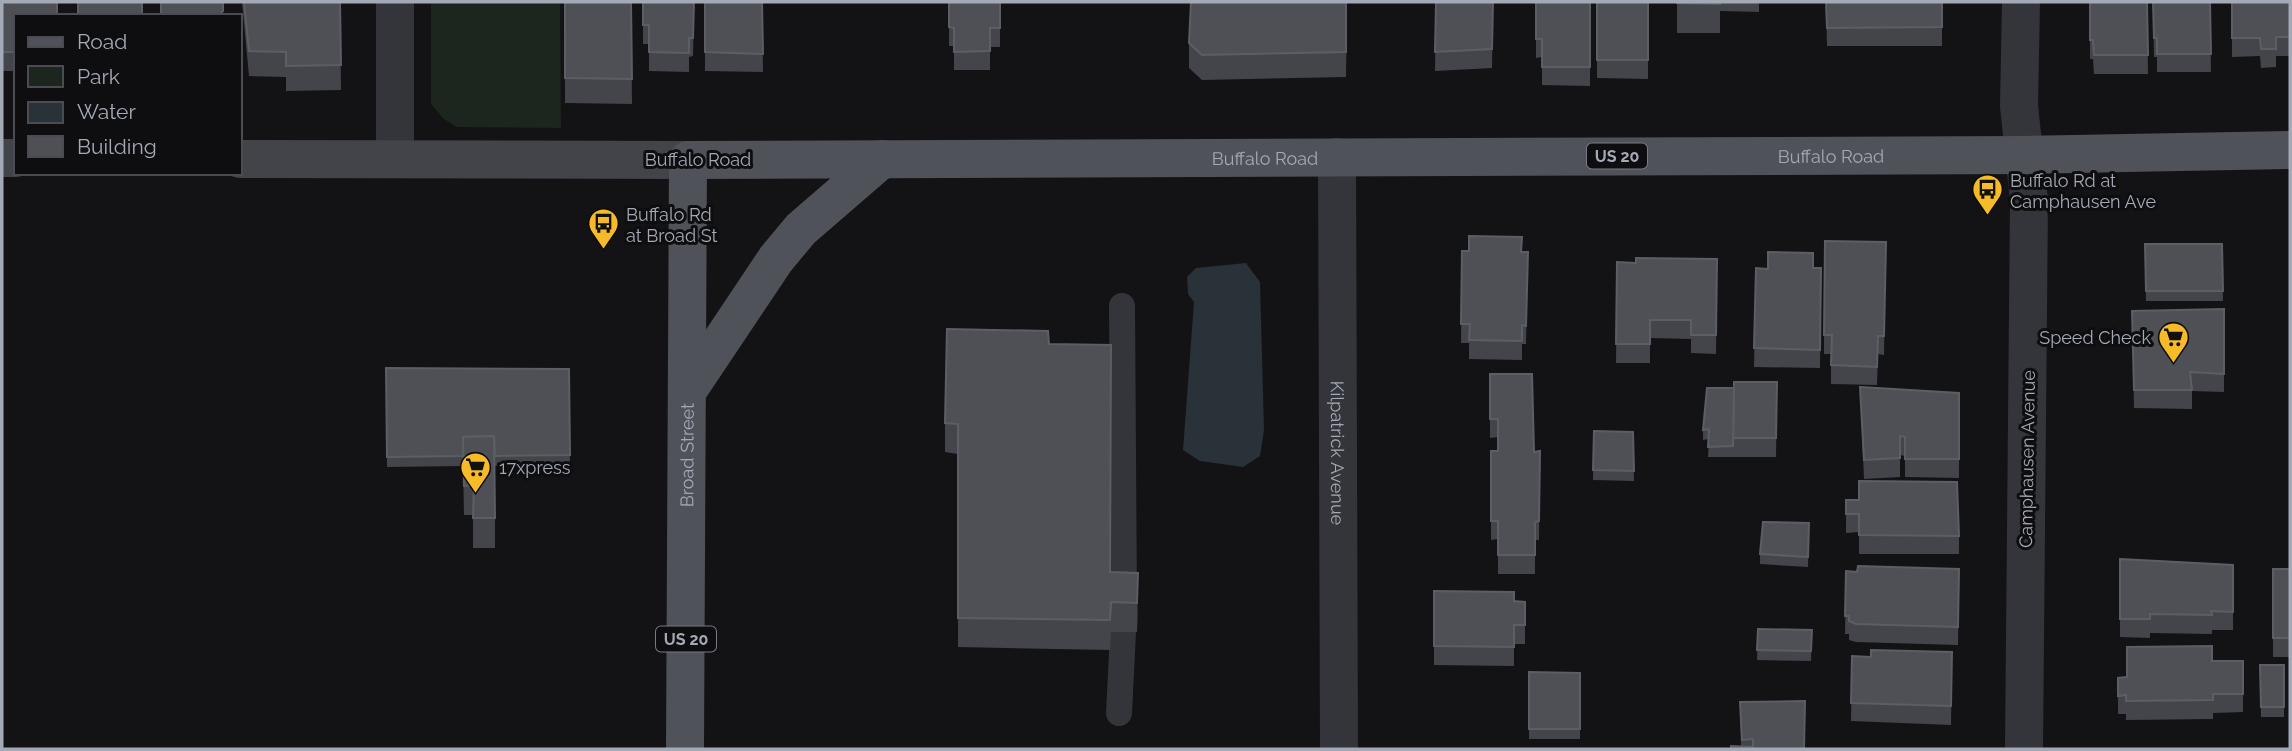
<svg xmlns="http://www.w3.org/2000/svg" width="2292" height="751" viewBox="0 0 2292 751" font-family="Raleway,sans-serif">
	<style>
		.green { fill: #1d251f }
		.water { fill: #293139 }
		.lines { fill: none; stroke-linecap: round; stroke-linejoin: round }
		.service { stroke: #34353a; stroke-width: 26 }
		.minor { stroke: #34353a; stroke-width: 38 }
		.secondary { stroke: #42444a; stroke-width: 38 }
		.primary { stroke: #505259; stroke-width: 38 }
		.wall { fill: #44454a }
		.shaded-wall { fill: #2c2d30 }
		.building { fill: #4f5056; stroke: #5c5e65; stroke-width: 2 }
		.labels { text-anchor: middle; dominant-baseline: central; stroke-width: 6; stroke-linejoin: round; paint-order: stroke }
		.shield { fill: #0e0e10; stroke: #777a84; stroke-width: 2 }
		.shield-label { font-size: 16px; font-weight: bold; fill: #a4a9b6 }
		.street-label { font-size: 18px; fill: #a4a9b6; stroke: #0e0e10 }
		.poi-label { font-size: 18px; fill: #a4a9b6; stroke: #0e0e10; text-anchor: start }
	</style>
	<rect width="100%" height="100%" fill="#131315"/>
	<!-- green -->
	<polygon class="green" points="431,2 560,2 561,128 457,127 444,119 431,104"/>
	<!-- water -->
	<polygon class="water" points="1246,263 1260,282 1264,430 1260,456 1243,467 1200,461 1183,450 1194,302 1188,294 1187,277 1196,268"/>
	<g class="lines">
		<!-- service -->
		<g class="service">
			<polyline points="1122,306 1124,602"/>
			<polyline points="1119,713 1123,632"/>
		</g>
		<!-- minor -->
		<g class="minor">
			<polyline points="395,2 395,159"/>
			<polyline points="2021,2 2019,106 2029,200 2024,749"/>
			<path id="s1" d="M 1337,157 L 1339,749"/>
		</g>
		<!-- secondary -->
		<g class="secondary">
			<polyline points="2,158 16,158"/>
			<polyline points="240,159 688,160"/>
		</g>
		<!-- primary -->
		<g class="primary">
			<polyline points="687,392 776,259 801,229 882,159"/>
			<path id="s2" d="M 685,749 L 688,160 L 2025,155 L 2290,150"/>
		</g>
	</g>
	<!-- wall -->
	<g class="wall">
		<polygon points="2,2 16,16 16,71 2,71"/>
		<polygon points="242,2 340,2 341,90 286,91 286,77 249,76"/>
		<polygon points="565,2 631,2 632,104 565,103"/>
		<polygon points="643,2 694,2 693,56 689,57 689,72 649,71 649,44 643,44"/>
		<polygon points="705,2 762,2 763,72 705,71"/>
		<polygon points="949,2 1000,2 1000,47 990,47 990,70 954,70 954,46 949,46"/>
		<polygon points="1347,2 1346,77 1202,80 1189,68 1189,43"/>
		<polygon points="1436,2 1493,2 1492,68 1435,71"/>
		<polygon points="1536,2 1590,2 1590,86 1542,85 1542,57 1536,58"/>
		<polygon points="1597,2 1648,2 1648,79 1597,78"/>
		<polygon points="1677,2 1759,2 1759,12 1720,11 1720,33 1677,33"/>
		<polygon points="1826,2 1942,2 1942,46 1827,46"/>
		<polygon points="2090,2 2147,2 2148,74 2094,74 2093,59 2090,59"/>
		<polygon points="2153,2 2210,2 2211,72 2157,72 2157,57 2154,57"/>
		<polygon points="2232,2 2290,2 2290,56 2276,56 2276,67 2261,68 2260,56 2232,57"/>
		<polygon points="1886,242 1884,355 1878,354 1877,385 1831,384 1831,354 1824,354 1824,335"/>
		<polygon points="2145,244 2222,244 2223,301 2146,301"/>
		<polygon points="1462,251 1528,252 1526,344 1522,344 1522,360 1469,359 1469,343 1461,343"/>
		<polygon points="1717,259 1716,354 1691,353 1691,339 1650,338 1650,363 1616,363 1617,262 1636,263"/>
		<polygon points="1756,268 1821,268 1820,368 1754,367"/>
		<polygon points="2224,309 2224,392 2192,391 2192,409 2134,408 2132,311"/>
		<polygon points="1049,344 1110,572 1138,603 1137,632 1111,632 1110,650 958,647 958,454 945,452 945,423"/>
		<polygon points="386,368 569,369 570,465 495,466 495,548 473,548 473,515 464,515 463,466 387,467"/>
		<polygon points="1490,374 1534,452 1540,451 1539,540 1535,540 1535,574 1498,574 1498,539 1491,540 1491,451 1498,451 1498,437 1490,438"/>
		<polygon points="1777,382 1776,457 1708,457 1709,439 1703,440 1703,430 1734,388"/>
		<polygon points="1860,387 1959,393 1959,478 1905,477 1905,456 1900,455 1900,477 1864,479"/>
		<polygon points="1594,431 1633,432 1634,481 1593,480"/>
		<polygon points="1846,500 1959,536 1959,554 1859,554 1859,532 1846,533"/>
		<polygon points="1809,523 1808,567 1760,564 1760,554"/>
		<polygon points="2120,559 2233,565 2233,630 2212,630 2212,634 2150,633 2150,638 2120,637"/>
		<polygon points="1959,569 1958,645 1856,642 1849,640 1849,634 1845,634 1846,571"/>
		<rect x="2273" y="569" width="17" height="88"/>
		<polygon points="1434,591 1525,602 1525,644 1514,644 1514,666 1434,665"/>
		<polygon points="1758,629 1812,630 1811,661 1757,660"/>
		<polygon points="1952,652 1951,725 1851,721 1852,656 1871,657"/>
		<polygon points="2212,661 2243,661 2243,712 2213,713 2213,719 2126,720 2126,714 2118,714 2118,678 2127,677"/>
		<polygon points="2260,665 2284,665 2284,717 2261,717"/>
		<polygon points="1529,672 1580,673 1580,739 1529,739"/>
		<polygon points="1740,702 1805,749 1741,746"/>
	</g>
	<!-- shaded-wall -->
	<polygon class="shaded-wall" points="1138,573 1138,603 1137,632 1137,603"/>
	<!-- building -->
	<g class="building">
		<polygon points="2,2 57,2 57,16 16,16 16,52 2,52"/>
		<rect x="78" y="2" width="64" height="14"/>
		<polygon points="161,2 223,2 223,11 218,16 161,16"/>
		<polygon points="244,2 340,2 341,65 286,66 286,52 249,51"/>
		<polygon points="565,2 631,2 632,79 565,78"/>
		<polygon points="643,2 694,2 693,38 689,38 689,53 649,52 649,25 643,25"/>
		<polygon points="705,2 762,2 763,54 705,52"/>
		<polygon points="949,2 1000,2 1000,28 990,28 990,51 954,52 954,28 949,27"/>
		<polygon points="1191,2 1346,2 1346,52 1202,55 1189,43"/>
		<polygon points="1436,2 1493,2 1492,49 1435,52"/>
		<polygon points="1536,2 1590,2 1590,67 1542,67 1542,39 1536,39"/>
		<rect x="1597" y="2" width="51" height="58"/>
		<polygon points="1677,2 1720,2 1720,4 1677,3"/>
		<polygon points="1826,2 1942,2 1942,27 1827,28"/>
		<polygon points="2090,2 2147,2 2148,55 2094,55 2093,40 2090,40"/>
		<polygon points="2153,2 2210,2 2211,54 2157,54 2157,38 2154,38"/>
		<polygon points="2232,2 2290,2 2290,37 2276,37 2276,49 2261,49 2260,38 2232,38"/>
		<polygon points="1469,236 1522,237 1521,252 1528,252 1526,326 1522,325 1522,341 1469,340 1470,324 1461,324 1462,251 1469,251"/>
		<polygon points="1825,241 1886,242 1884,336 1878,336 1877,367 1831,365 1832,335 1824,335"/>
		<polygon points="2145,244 2222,244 2223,291 2146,291"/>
		<polygon points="1768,252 1813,253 1813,268 1821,268 1820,350 1754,348 1756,268 1768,269"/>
		<polygon points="1636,258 1717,259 1716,335 1691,335 1691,320 1650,320 1650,344 1616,344 1617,262 1636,263"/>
		<polygon points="2224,309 2224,374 2190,372 2192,390 2134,390 2132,311"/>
		<polygon points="947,329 1048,331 1049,344 1111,345 1110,572 1138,573 1137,603 1111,602 1110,620 958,618 958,424 945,423"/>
		<polygon points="386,368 569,369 570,455 495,456 494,436 463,437 463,456 387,457"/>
		<polygon points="1490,374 1532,374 1534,452 1540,451 1539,521 1535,522 1535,555 1498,555 1498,521 1491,521 1491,451 1498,451 1498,419 1490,419"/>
		<polygon points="1734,382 1777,382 1776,438 1733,438"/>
		<polygon points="1860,387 1959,393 1959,459 1905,459 1905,437 1900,436 1900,458 1864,460"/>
		<polygon points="1707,388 1734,388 1733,446 1708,447 1709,429 1703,430"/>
		<polygon points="1594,431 1633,432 1634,471 1593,470"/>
		<polygon points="494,436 495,518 473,518 474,485 464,486 463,437"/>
		<polygon points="1859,481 1957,482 1959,536 1859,535 1859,514 1846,514 1846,500 1859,500"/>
		<polygon points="1763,522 1809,523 1808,557 1760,554"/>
		<polygon points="2120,559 2233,565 2233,612 2211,611 2212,615 2150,614 2150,619 2120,619"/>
		<polygon points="1858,566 1959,569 1958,627 1856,624 1849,621 1849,616 1845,616 1846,571 1857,572"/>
		<rect x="2273" y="569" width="17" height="69"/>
		<polygon points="1434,591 1514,592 1514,601 1525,602 1525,625 1514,625 1514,647 1434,646"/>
		<polygon points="1758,629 1812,630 1811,651 1757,650"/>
		<polygon points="2212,646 2212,661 2243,661 2243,694 2213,694 2213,700 2126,701 2126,695 2118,696 2118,678 2127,677 2127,647"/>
		<polygon points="1871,650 1952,652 1951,706 1851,703 1852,656 1871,657"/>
		<polygon points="2260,665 2284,665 2284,707 2261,707"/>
		<polygon points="1529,672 1580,673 1580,729 1529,729"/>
		<polygon points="1805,701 1804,749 1731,749 1731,746 1753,747 1753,739 1742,740 1740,702"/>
	</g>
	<!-- icons -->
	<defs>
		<symbol id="bus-pin" viewBox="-11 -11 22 30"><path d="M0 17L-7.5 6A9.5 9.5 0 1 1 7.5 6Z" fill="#f7bb29" stroke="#0e0e10"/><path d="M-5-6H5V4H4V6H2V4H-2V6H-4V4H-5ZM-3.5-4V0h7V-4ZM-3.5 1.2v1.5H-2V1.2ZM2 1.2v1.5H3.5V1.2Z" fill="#111"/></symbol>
		<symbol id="supermarket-pin" viewBox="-11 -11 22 30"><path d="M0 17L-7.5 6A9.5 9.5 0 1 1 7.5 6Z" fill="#f7bb29" stroke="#0e0e10"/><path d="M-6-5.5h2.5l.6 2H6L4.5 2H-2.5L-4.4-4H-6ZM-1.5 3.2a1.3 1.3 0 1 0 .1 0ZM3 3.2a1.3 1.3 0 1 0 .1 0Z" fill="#111"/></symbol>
	</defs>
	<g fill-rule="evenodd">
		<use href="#bus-pin" x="1970" y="172" width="35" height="47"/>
		<use href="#bus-pin" x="586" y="206" width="35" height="47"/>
		<use href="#supermarket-pin" x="2156" y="320" width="35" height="47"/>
		<use href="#supermarket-pin" x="458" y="450" width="35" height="47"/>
	</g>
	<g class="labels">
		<!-- shield labels -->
		<g class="shield">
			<rect x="1587" y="143.5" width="60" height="25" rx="5"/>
			<rect x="656" y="626.5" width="60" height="25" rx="5"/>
		</g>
		<g class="shield-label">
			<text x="1617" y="156">US 20</text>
			<text x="686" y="639">US 20</text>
		</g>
		<!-- street labels -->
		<g class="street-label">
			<text stroke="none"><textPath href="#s2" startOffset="1732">Buffalo Road</textPath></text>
			<text stroke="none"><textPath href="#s2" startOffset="1166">Buffalo Road</textPath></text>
			<text x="698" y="159">Buffalo Road</text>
			<text stroke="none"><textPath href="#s1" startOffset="296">Kilpatrick Avenue</textPath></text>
			<text stroke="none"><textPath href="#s2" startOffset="294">Broad Street</textPath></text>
			<text transform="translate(2027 459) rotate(-89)">Camphausen Avenue</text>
		</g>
		<!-- poi labels -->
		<g class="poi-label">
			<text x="2010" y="180">Buffalo Rd at<tspan x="2010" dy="21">Camphausen Ave</tspan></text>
			<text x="626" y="214">Buffalo Rd<tspan x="626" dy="21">at Broad St</tspan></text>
			<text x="2151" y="337" text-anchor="end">Speed Check</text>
			<text x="499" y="467">17xpress</text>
		</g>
	</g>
	<!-- border -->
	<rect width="2292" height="751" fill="none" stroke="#a4a9b6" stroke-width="7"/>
	<!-- legend -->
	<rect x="14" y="14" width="228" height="161" fill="#0e0e10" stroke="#4a4c52" stroke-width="2"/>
	<rect x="28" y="37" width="35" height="10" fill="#505259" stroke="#4a4c52" stroke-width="2"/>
	<text x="77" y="49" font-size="21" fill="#a4a9b6">Road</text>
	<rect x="28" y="66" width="35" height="21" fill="#1d251f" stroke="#4a4c52" stroke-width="2"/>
	<text x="77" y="84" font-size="21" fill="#a4a9b6">Park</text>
	<rect x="28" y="102" width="35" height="21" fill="#293139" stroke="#4a4c52" stroke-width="2"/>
	<text x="77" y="119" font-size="21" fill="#a4a9b6">Water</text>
	<rect x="28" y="136" width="35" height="21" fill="#4f5056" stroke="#4a4c52" stroke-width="2"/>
	<text x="77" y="154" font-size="21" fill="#a4a9b6">Building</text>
</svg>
